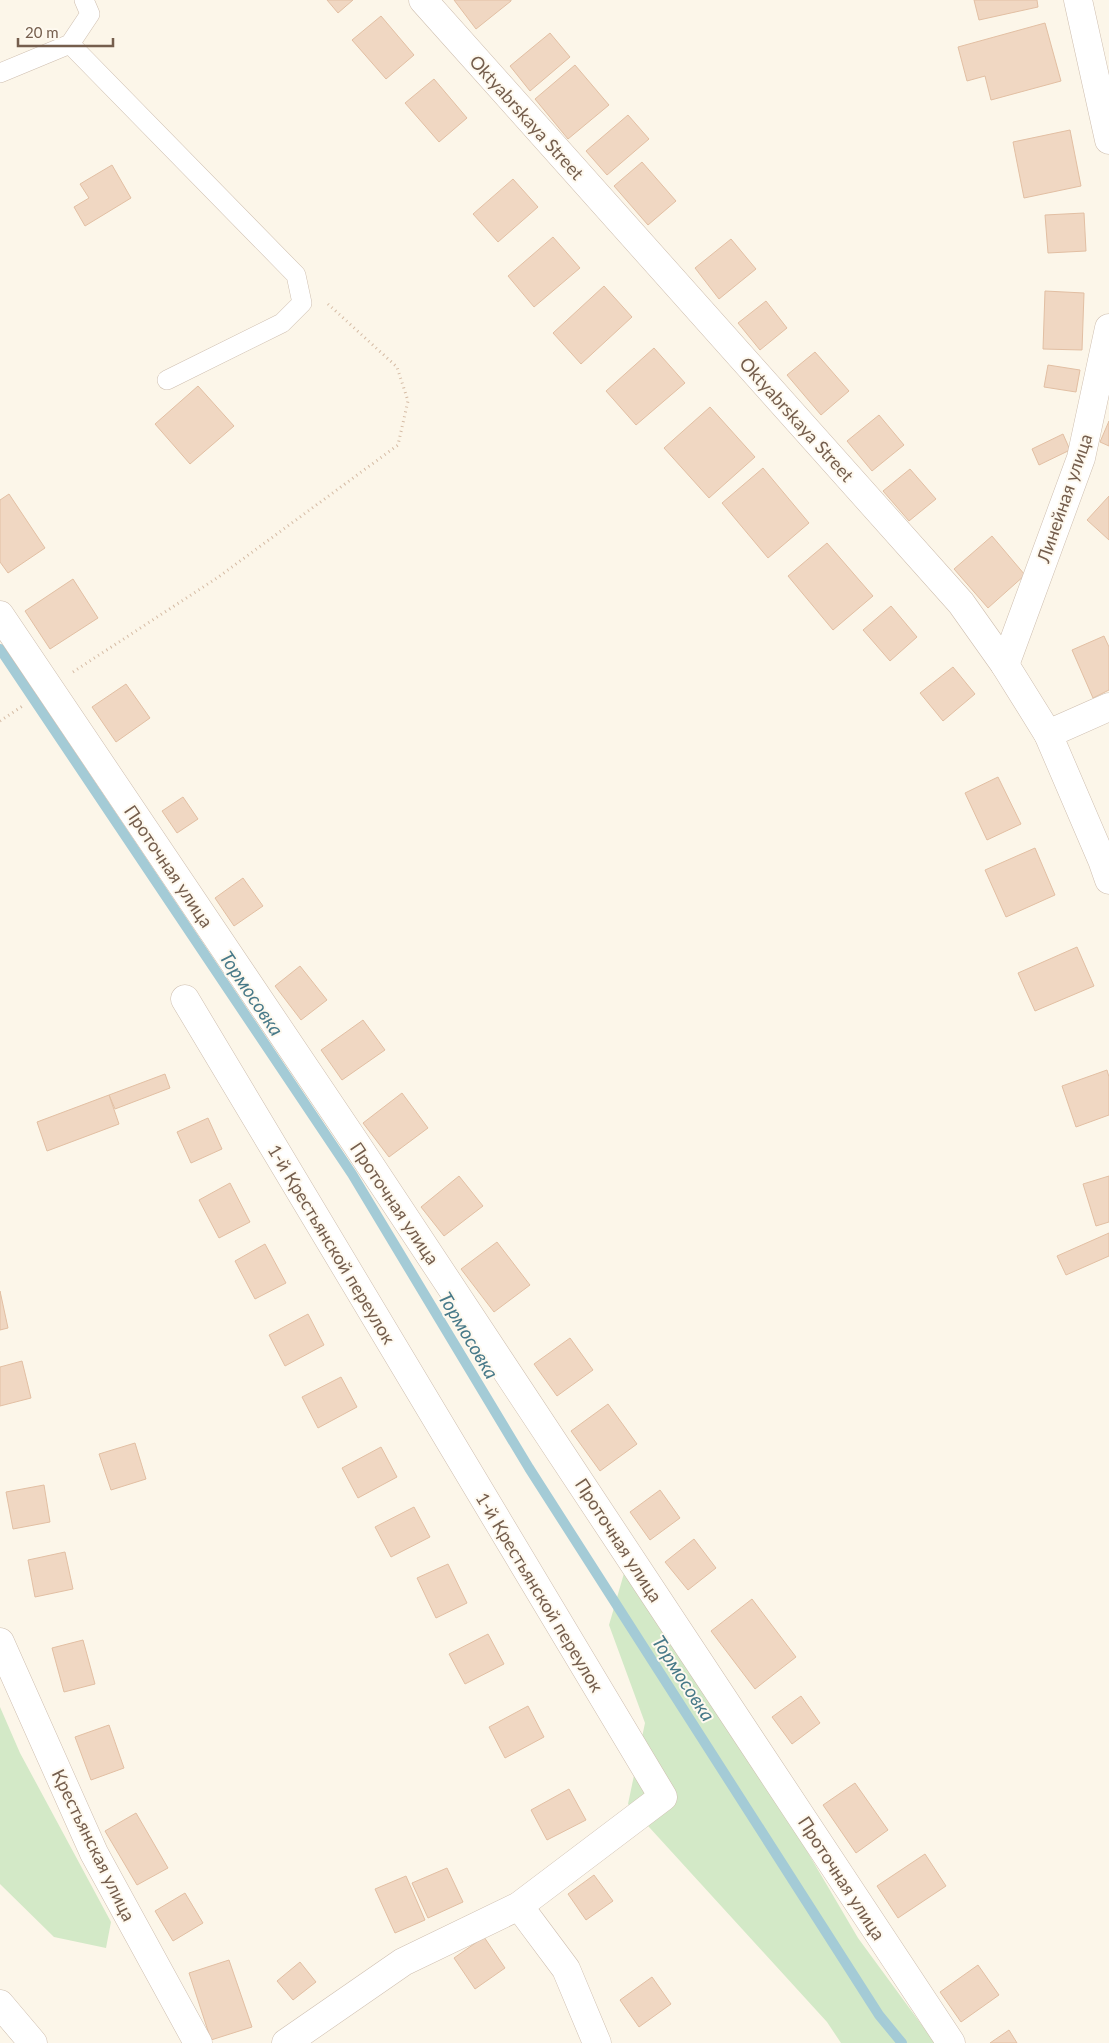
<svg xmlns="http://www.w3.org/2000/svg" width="1109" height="2043" viewBox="0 0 1109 2043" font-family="Lato,sans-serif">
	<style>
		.green { fill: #d3e9c7 }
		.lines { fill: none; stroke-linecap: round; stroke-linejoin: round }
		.stream { stroke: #a4cbd6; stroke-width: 10 }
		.building { fill: #f0d7c2; stroke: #e2bfa3 }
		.service-casing { stroke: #cebeaf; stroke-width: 20 }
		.minor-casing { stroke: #cebeaf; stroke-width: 29 }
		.path { stroke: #d5bba4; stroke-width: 3; stroke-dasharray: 1 4; stroke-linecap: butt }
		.service { stroke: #fff; stroke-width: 19 }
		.minor { stroke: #fff; stroke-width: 28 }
		.labels { text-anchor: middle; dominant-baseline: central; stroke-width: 4; stroke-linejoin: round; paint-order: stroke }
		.street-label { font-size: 18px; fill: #755e4d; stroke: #fef9ef }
		.water-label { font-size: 19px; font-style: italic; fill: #477988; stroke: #fef9ef }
	</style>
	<rect width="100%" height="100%" fill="#fcf6e9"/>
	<!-- green -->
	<g class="green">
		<polygon points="625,1570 760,1771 858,1938 935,2043 841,2043 827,2022 628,1804 645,1723 609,1625"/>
		<polygon points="0,1707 20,1753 111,1922 106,1948 54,1937 0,1884"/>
	</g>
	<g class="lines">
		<!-- stream -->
		<polyline class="stream" points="0,649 352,1174 529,1468 879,2015 902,2043"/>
	</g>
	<!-- building -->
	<g class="building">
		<polygon points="327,0 353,0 338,13"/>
		<polygon points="454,0 511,0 511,1 476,29"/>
		<polygon points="974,0 1037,0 1038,7 979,20"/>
		<polygon points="381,16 414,55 386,79 352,40"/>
		<polygon points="1045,23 1061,81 991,100 985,76 967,81 958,47"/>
		<polygon points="550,33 570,57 530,91 510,66"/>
		<polygon points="575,65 609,105 568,139 535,99"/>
		<polygon points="434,79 467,118 439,142 405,103"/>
		<polygon points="628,115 649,139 607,175 586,151"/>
		<polygon points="1070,130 1081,186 1024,198 1013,142"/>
		<polygon points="642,162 676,201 648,225 614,186"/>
		<polygon points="112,165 131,198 85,226 74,207 89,198 80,184"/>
		<polygon points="513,179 538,207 498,242 473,214"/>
		<polygon points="1084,213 1086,251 1048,253 1045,215"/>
		<polygon points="553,237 580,268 534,307 508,276"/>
		<polygon points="731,239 756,269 719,299 695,268"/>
		<polygon points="604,286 632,317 581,364 553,333"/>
		<polygon points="1045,291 1084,293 1082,350 1043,349"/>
		<polygon points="766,301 787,328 760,350 738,323"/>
		<polygon points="654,348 685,383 636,425 606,391"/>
		<polygon points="815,352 849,391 821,415 787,375"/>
		<polygon points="1048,365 1080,370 1076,392 1044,387"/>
		<polygon points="198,386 234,426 190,464 155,424"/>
		<polygon points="710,407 755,457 709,498 664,448"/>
		<polygon points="879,415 904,445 872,471 847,441"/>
		<polygon points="1109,421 1109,446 1100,442"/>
		<polygon points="1063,434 1070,450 1039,465 1032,449"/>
		<polygon points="763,468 809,523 768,558 722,503"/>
		<polygon points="910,469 936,499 909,521 883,491"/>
		<polygon points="9,494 45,548 8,573 0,562 0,500"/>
		<polygon points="1109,496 1109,540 1087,520"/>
		<polygon points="992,536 1025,575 988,608 954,569"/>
		<polygon points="827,543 873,596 833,630 788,576"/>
		<polygon points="73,579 98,618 50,649 25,611"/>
		<polygon points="891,606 917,637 890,661 863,630"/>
		<polygon points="1104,636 1109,647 1109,690 1093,698 1072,650"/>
		<polygon points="953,667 975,694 943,721 920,693"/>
		<polygon points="126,684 150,718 116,742 92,707"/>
		<polygon points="998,777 1021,824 987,840 965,793"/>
		<polygon points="183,797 198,819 177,833 162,811"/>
		<polygon points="1035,848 1055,895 1006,917 985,870"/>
		<polygon points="243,878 263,906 234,926 215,898"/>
		<polygon points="1077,947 1094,986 1035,1011 1018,973"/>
		<polygon points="300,966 327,1000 301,1020 275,986"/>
		<polygon points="363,1020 385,1050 342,1080 321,1050"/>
		<polygon points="1107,1070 1109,1077 1109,1115 1076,1127 1062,1086"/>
		<polygon points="165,1074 170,1088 115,1109 109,1095"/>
		<polygon points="402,1093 428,1128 389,1157 363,1123"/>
		<polygon points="109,1095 119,1124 47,1151 37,1122"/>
		<polygon points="208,1118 222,1149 191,1163 177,1132"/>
		<polygon points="459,1176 483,1206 444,1236 421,1207"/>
		<polygon points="1109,1176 1109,1222 1096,1226 1083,1184"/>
		<polygon points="230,1183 250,1222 219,1238 199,1200"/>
		<polygon points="1109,1233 1109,1256 1066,1275 1057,1256"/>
		<polygon points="497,1242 530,1285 494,1312 461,1269"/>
		<polygon points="265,1244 286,1283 255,1299 235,1261"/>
		<polygon points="0,1291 8,1328 0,1330"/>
		<polygon points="308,1314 324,1345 285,1366 269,1335"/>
		<polygon points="570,1338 593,1370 557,1396 534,1364"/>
		<polygon points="22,1361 31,1398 0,1406 0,1367"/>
		<polygon points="341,1377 357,1407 318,1428 302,1397"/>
		<polygon points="608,1404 637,1444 600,1471 571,1431"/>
		<polygon points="135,1443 146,1479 111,1490 99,1454"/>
		<polygon points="381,1447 397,1477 358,1498 342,1468"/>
		<polygon points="44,1485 50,1522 13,1529 6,1492"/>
		<polygon points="660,1490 680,1518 650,1540 630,1512"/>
		<polygon points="414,1507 430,1537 391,1557 375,1527"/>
		<polygon points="694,1539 716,1568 688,1590 665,1562"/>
		<polygon points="65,1552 73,1589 35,1597 28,1560"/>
		<polygon points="448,1564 467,1603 436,1618 417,1578"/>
		<polygon points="752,1599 796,1657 755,1689 711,1631"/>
		<polygon points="488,1634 504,1664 465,1684 449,1654"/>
		<polygon points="83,1640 95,1684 64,1692 52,1648"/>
		<polygon points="801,1696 820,1723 792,1744 772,1717"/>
		<polygon points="528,1706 544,1737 505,1758 489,1727"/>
		<polygon points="109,1725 124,1768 91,1780 75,1737"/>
		<polygon points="855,1783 888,1830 856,1853 823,1805"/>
		<polygon points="569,1789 586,1820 547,1840 531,1810"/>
		<polygon points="136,1813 168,1868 137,1885 105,1831"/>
		<polygon points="925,1854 946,1886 898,1918 877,1886"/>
		<polygon points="447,1868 463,1902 428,1918 412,1883"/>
		<polygon points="594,1875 613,1901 586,1920 568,1894"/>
		<polygon points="406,1876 425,1920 395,1933 375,1889"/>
		<polygon points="185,1893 203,1923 173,1941 155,1911"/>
		<polygon points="484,1937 505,1968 475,1989 454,1958"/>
		<polygon points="229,1960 252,2027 211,2040 189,1973"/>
		<polygon points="300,1962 316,1982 293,2000 277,1981"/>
		<polygon points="978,1965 999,1995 961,2022 940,1992"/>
		<polygon points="652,1977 671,2004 639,2027 620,2000"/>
		<polygon points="1009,2030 1017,2043 990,2043"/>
	</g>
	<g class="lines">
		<defs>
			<g id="service">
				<polyline points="70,44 296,275 302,303 282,323 167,380"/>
				<polyline points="0,73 70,44 90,14 84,0"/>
			</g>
			<g id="minor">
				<polyline points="423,0 961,603 1005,665 1048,734 1102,860 1109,880"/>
				<polyline points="1078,0 1109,140"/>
				<polyline points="0,615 355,1142 951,2043"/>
				<polyline points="1005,665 1081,458 1109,328"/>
				<polyline points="1048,734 1109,707"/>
				<polyline points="185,999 663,1797 519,1906 403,1962 286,2043"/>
				<polyline points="0,1642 94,1853 198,2043"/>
				<polyline points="519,1906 566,1969 597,2043"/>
				<polyline points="0,2004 33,2043"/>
			</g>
		</defs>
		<!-- service casing -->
		<use href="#service" class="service-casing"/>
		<!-- minor casing -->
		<use href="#minor" class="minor-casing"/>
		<!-- path -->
		<g class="path">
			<polyline points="73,672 217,578 398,445 408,401 397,367 328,304"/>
			<polyline points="0,721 24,705"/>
		</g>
		<!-- service -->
		<use href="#service" class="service"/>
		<!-- minor -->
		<use href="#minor" class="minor"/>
	</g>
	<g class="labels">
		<!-- street labels -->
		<g class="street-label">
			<text transform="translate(527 117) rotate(48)">Oktyabrskaya Street</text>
			<text transform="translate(797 419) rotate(48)">Oktyabrskaya Street</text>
			<text transform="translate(1064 498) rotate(-71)">Линейная улица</text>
			<text transform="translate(169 866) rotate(56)">Проточная улица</text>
			<text transform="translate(395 1203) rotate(56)">Проточная улица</text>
			<text transform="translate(332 1244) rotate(59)">1-й Крестьянской переулок</text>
			<text transform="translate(619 1540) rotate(57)">Проточная улица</text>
			<text transform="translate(540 1592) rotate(59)">1-й Крестьянской переулок</text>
			<text transform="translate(94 1845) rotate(64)">Крестьянская улица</text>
			<text transform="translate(842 1878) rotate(57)">Проточная улица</text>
		</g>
		<!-- water labels -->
		<g class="water-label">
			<text transform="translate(252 993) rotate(56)">Тормосовка</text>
			<text transform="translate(469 1335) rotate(59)">Тормосовка</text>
			<text transform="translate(684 1678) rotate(57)">Тормосовка</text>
		</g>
	</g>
	<!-- scale -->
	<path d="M18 38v8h95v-8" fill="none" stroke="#755e4d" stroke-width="2.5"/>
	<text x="25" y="38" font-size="15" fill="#755e4d" stroke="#fef9ef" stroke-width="4" paint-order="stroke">20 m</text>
</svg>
